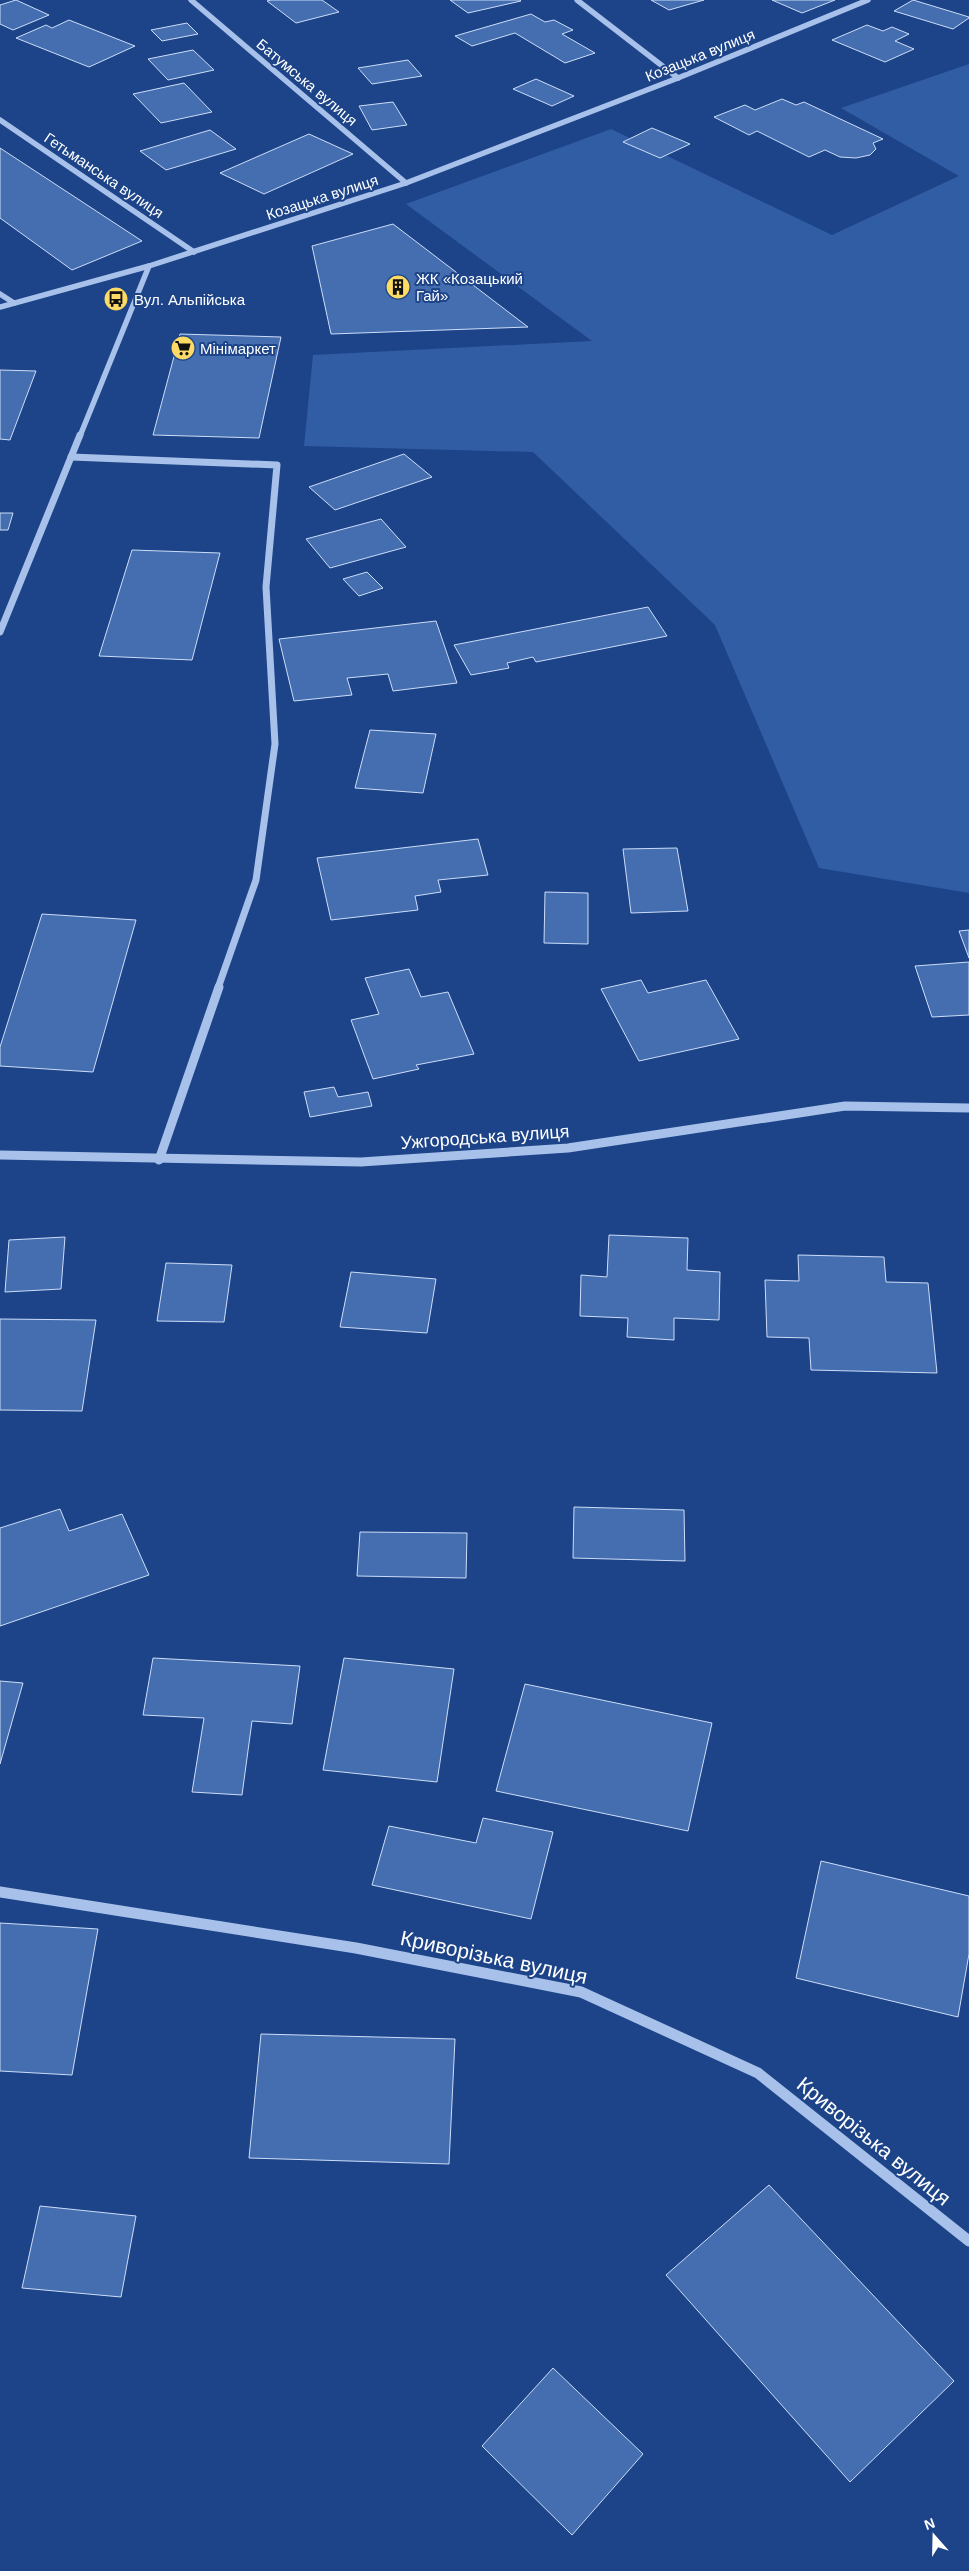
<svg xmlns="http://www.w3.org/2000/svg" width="969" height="2571" viewBox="0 0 969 2571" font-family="Arial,sans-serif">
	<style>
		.green { fill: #315da5 }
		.building { fill: #456eb0; stroke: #ccddf8 }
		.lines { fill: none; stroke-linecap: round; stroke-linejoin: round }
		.minor-far3 { stroke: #a7c1eb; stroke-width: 5.5 }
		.minor-far2 { stroke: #a7c1eb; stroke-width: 7 }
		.minor-far1 { stroke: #a7c1eb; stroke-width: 9 }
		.minor { stroke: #a7c1eb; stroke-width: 11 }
		.labels { text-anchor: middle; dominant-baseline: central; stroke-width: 4; stroke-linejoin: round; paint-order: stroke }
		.far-street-label { font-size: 15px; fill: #fff; stroke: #1d4488 }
		.far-poi-label { font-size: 15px; fill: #fff; stroke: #1d4488; text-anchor: start }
		.street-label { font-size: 18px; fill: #fff; stroke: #1d4488 }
		.near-street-label { font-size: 21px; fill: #fff; stroke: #1d4488 }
	</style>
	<rect width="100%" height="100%" fill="#1d4488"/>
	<!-- green -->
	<polygon class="green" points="969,64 969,893 819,868 715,625 533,452 304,446 313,355 592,341 406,204 611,129 832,235 959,176 841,108"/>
	<!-- building -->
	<g class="building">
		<polygon points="16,0 49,15 13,30 0,24 0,5"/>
		<polygon points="271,0 322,0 339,12 296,23 267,1"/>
		<polygon points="450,0 520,0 521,1 468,13"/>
		<polygon points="651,0 704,0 669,10"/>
		<polygon points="772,0 835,0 802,13"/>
		<polygon points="913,0 969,17 969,18 953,29 894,11"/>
		<polygon points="531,14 545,22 554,20 573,30 562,34 595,53 565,63 515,33 472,46 455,36"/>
		<polygon points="69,20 135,46 89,67 16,38 46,25 52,28"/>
		<polygon points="187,23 198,34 162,41 151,30"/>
		<polygon points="867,25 883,31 892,27 909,34 895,41 914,49 885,62 832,40"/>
		<polygon points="193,50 214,70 168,80 148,59"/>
		<polygon points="408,60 422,76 372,84 358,68"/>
		<polygon points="536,79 574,96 552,106 513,89"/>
		<polygon points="184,83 212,112 161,123 133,94"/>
		<polygon points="782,99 796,105 804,102 883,139 873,143 876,149 870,155 856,158 840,157 825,150 809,157 757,131 749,135 714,117 745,105 755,110"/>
		<polygon points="393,102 407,125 372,130 359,106"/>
		<polygon points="652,128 690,144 660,158 623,142"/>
		<polygon points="210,130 236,149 166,170 140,151"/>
		<polygon points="309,134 353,154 264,194 220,173"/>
		<polygon points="0,148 142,241 72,270 0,218"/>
		<polygon points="393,224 528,327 331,334 312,246"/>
		<polygon points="180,334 281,337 259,438 153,435"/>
		<polygon points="0,370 36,371 10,440 0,439"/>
		<polygon points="404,454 432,477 335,510 309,487"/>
		<polygon points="0,513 13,513 8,530 0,530"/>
		<polygon points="381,519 406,547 330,568 306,539"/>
		<polygon points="132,550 220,553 192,660 99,656"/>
		<polygon points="367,572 383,588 359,596 343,579"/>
		<polygon points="648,607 667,636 536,662 533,657 507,663 509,668 471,675 454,645"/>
		<polygon points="436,621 457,683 393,691 388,674 347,678 352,695 294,701 279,639"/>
		<polygon points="370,730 436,734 423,793 355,788"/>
		<polygon points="478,839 488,875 438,880 441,892 415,896 418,910 331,920 317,858"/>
		<polygon points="677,848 688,911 631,913 623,849"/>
		<polygon points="545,892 588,893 588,944 544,943"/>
		<polygon points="42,914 136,920 93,1072 0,1066 0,1047"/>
		<polygon points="969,930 969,958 959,931"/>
		<polygon points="969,962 969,1015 932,1017 915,966"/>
		<polygon points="409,969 421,997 448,992 474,1054 416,1065 419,1069 373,1079 351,1020 379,1014 365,978"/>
		<polygon points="641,980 648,993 706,980 739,1039 639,1061 601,989"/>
		<polygon points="334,1087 338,1097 368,1092 372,1106 310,1117 304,1092"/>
		<polygon points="609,1235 688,1238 687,1270 720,1272 719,1320 674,1318 674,1340 627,1337 628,1318 580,1316 581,1275 607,1277"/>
		<polygon points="65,1237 61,1289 5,1292 9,1240"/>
		<polygon points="798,1255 884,1257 886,1282 928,1283 937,1373 811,1370 809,1338 767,1337 765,1280 799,1281"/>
		<polygon points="166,1263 232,1265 224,1322 157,1321"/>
		<polygon points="351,1272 436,1279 427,1333 340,1327"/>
		<polygon points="0,1319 96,1320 82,1411 0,1410"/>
		<polygon points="574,1507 684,1510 685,1561 573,1558"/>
		<polygon points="60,1509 69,1531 122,1514 149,1575 0,1626 0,1528"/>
		<polygon points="360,1532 467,1533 466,1578 357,1576"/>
		<polygon points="153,1658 300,1666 292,1724 252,1721 242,1795 192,1792 204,1718 143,1715"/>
		<polygon points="344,1658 454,1669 437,1782 323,1770"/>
		<polygon points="0,1681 23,1683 0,1764"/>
		<polygon points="525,1684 712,1723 688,1831 496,1791"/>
		<polygon points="483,1818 553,1832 531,1919 372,1885 389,1826 476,1843"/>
		<polygon points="821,1861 969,1896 969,1954 958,2017 796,1978"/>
		<polygon points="0,1923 98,1929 72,2075 0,2071"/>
		<polygon points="261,2034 455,2039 449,2164 249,2158"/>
		<polygon points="769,2185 954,2381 850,2482 666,2275"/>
		<polygon points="40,2206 136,2216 121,2297 22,2288"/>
		<polygon points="553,2368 643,2454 572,2535 482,2446"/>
	</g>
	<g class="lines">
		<!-- minor-far3 -->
		<g class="minor-far3">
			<polyline points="191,0 406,183"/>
			<polyline points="577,0 678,78"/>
			<polyline points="0,120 194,252"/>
			<polyline points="0,294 14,303"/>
			<polyline points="0,307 149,266 406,183 678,78 868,0"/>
			<polyline points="80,436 149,266"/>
		</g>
		<!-- minor-far2 -->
		<g class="minor-far2">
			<polyline points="71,457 277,465 266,587 275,744 256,880 218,988"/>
			<polyline points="0,632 80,435"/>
		</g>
		<!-- minor-far1 -->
		<g class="minor-far1">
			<polyline points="0,1155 361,1162 568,1148 845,1106 969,1108"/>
			<polyline points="159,1160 219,987"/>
		</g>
		<!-- minor -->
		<polyline class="minor" points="0,1892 356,1948 581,1992 758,2073 969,2241"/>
	</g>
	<!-- icons -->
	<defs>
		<symbol id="building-disc" viewBox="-11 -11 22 22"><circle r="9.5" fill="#fbda65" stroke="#1d4488"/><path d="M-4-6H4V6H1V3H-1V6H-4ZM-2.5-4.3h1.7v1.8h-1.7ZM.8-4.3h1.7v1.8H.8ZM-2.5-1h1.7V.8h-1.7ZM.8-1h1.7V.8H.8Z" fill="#111"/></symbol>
		<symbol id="bus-disc" viewBox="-11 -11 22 22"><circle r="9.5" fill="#fbda65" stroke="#1d4488"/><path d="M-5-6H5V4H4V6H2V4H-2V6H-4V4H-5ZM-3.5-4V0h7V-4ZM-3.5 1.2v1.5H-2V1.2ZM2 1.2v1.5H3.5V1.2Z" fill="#111"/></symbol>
		<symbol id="supermarket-disc" viewBox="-11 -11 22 22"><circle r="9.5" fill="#fbda65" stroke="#1d4488"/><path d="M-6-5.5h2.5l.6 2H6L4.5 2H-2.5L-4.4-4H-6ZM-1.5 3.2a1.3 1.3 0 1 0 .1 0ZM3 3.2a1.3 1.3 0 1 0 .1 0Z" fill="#111"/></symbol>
	</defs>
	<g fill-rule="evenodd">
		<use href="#building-disc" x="384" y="273" width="28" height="28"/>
		<use href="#bus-disc" x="102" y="285" width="28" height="28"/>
		<use href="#supermarket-disc" x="169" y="334" width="28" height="28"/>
	</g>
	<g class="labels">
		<!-- far-street labels -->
		<g class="far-street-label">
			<text transform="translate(700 55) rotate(-22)">Козацька вулиця</text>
			<text transform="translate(307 82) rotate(40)">Батумська вулиця</text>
			<text transform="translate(104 175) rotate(34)">Гетьманська вулиця</text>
			<text transform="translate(322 197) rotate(-18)">Козацька вулиця</text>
		</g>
		<!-- far-poi labels -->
		<g class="far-poi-label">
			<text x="416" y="278">ЖК «Козацький<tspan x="416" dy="17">Гай»</tspan></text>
			<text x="134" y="299">Вул. Альпійська</text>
			<text x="200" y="348">Мінімаркет</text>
		</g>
		<!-- street labels -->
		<g class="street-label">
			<text transform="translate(485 1137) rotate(-4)">Ужгородська вулиця</text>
		</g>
		<!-- near-street labels -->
		<g class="near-street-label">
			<text transform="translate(494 1957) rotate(12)">Криворізька вулиця</text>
			<text transform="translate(874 2141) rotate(39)">Криворізька вулиця</text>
		</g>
	</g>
	<!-- north arrow -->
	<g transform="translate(934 2536) rotate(340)" stroke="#1d4488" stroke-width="4" paint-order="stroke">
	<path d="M0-4L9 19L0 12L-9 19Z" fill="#ffffff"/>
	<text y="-8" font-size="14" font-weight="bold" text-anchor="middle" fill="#ffffff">N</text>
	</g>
</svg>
